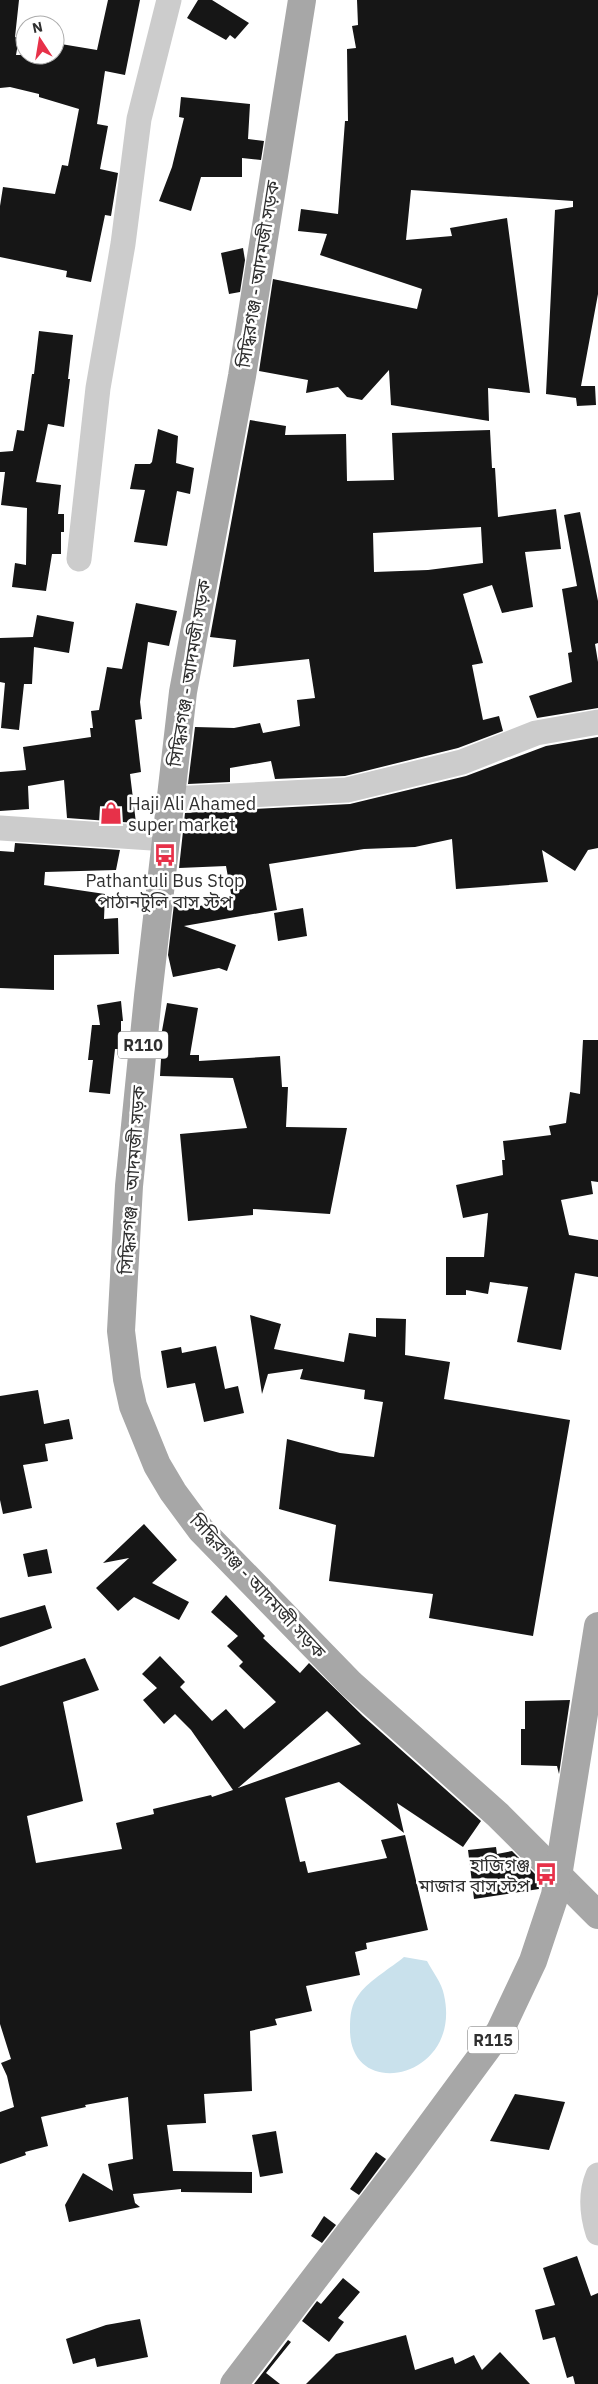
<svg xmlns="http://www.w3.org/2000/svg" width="598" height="2384" viewBox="0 0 598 2384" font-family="'IBM Plex Sans','Noto Sans Bengali',sans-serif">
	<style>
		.water { fill: #c9e1ec }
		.building { fill: #161616; fill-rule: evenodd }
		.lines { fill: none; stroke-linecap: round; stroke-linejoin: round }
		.minor { stroke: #ccc; stroke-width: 25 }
		.major { stroke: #a7a7a7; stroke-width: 28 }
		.labels { text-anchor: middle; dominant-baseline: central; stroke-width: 5; stroke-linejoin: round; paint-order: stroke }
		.shield { fill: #fff; stroke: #6d6d6d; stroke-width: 1 }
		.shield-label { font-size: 16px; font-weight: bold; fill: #2f2f2f }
		.street-label { font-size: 18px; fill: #2f2f2f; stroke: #fff }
		.poi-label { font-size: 18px; fill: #2f2f2f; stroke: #fff; text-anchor: start }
	</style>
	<rect width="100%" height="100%" fill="#fff"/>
	<!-- water -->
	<path class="water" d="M 404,1957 L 427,1961 C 432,1971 442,1983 444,1995 C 463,2079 349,2103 350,2029 C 350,2015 351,2004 360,1993 C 369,1981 392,1967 404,1957 Z"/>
	<!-- building -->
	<g class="building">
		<polygon points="0,0 19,0 15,37 19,38 16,55 55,55 55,43 97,50 108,0 140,0 125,75 105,71 97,124 108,126 100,169 118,173 111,216 105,215 91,282 66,277 67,271 0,257 0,206 3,187 55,194 62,165 68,166 79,109 39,97 39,94 10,87 0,88"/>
		<polygon points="198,0 212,0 249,23 235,39 230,35 226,40 187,18"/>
		<polygon points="357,0 598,0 598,294 581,386 595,386 596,405 577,406 576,398 546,394 555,210 573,207 573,201 411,190 406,240 452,236 450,228 507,218 530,393 488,388 489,421 391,405 389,370 362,400 347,397 338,387 306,393 308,380 259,371 273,279 417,309 422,289 320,255 327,234 298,231 301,209 338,214 345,121 348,121 347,49 356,48 352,26 358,25"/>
		<polygon points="181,97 250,104 248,139 264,141 261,160 242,158 242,177 201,177 191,211 159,201 172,167 184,118 179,117"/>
		<polygon points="243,248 245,260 240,292 229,294 221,253"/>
		<polygon points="39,331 73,335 68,379 70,379 64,427 48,424 36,482 61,485 58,514 64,514 64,532 61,532 61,554 52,554 46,591 12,587 15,563 26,565 27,508 1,505 5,472 0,472 0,452 13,451 17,430 24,431 32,374 34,374"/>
		<path d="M 250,420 L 286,426 L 285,435 L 346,434 L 347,481 L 394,480 L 392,433 L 490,430 L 492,468 L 495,468 L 498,517 L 556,509 L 561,549 L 525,552 L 533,607 L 502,613 L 492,585 L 463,594 L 483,663 L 472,665 L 483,720 L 499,716 L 503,731 L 458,748 L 345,776 L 275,779 L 271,761 L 230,768 L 230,782 L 188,784 L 195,727 L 234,728 L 260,723 L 263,733 L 300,726 L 297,700 L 315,698 L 309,659 L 233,667 L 236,640 L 210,637 ZM 481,527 L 483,563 L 428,570 L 374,572 L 373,533 Z"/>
		<polygon points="158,429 178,436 176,463 194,468 190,494 177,491 167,546 134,542 145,490 130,489 135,464 150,464 152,462"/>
		<polygon points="580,512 598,601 598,643 595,644 598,662 598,708 537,718 529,696 572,682 568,653 572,652 562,589 577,586 564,515"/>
		<polygon points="136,603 177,611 169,646 148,642 140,702 142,719 135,720 141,772 130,774 136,823 67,818 64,780 28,786 29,809 0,811 0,772 26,770 23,747 91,737 90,728 93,728 91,711 99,710 107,667 122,669"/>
		<polygon points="37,615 74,622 69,653 34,647 32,684 24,684 19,730 1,728 5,683 0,682 0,638 33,637"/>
		<polygon points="598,737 598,848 588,850 575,871 542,850 548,882 456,889 452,839 415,847 364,849 269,864 277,910 184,926 236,945 227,971 219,968 173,977 168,955 174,904 195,907 232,899 226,866 179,868 185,813 229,810 229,813 253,809 350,804 466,776 546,746"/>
		<polygon points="15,843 120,850 116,870 45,872 44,885 105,894 104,919 118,918 119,954 54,955 54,990 0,988 0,851 14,852"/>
		<polygon points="303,908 307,936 278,941 274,913"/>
		<polygon points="121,1001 123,1021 121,1021 121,1049 115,1049 110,1094 89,1092 93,1060 88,1060 92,1025 100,1025 97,1005"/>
		<polygon points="167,1003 198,1008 190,1055 199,1055 199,1061 280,1056 282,1087 288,1087 286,1127 347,1128 330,1214 253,1209 253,1215 188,1221 180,1134 247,1128 233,1078 160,1076 162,1042 160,1042"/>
		<polygon points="583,1040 598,1040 598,1182 591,1181 593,1194 561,1200 569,1235 598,1240 598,1277 575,1273 561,1350 517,1342 528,1287 490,1282 488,1294 466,1290 466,1295 446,1295 446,1257 484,1257 488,1213 463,1218 456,1185 503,1175 502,1160 505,1160 503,1141 551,1135 549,1126 566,1123 570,1092 580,1094"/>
		<polygon points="250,1315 281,1324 274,1349 344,1362 349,1333 376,1337 376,1318 406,1319 405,1355 450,1362 444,1399 570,1420 533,1636 429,1618 433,1594 329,1581 336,1525 279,1509 287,1439 340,1453 374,1457 383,1402 364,1399 365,1390 300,1379 303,1369 268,1374 262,1394"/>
		<polygon points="216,1346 225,1389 238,1386 244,1413 204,1422 195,1383 167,1388 161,1351 181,1347 182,1353"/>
		<polygon points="38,1390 44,1424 69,1419 73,1439 45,1444 48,1461 23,1465 32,1508 3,1514 0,1500 0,1396"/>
		<polygon points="144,1524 177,1560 152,1583 189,1602 179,1620 134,1597 118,1611 96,1588 129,1558 103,1563"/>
		<polygon points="47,1549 52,1573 28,1577 23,1554"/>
		<path d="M 226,1595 L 265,1636 L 263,1638 L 300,1673 L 309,1663 L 363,1716 L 481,1821 L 463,1847 L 397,1803 L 404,1833 L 339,1782 L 285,1798 L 300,1862 L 305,1861 L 308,1873 L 387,1858 L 381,1840 L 405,1835 L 428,1930 L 366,1943 L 367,1949 L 355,1952 L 360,1975 L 306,1986 L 312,2011 L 275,2019 L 277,2025 L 250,2031 L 252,2091 L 204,2094 L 206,2123 L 167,2125 L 173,2171 L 252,2172 L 252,2193 L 181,2192 L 181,2189 L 133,2194 L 135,2203 L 140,2207 L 69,2222 L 65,2205 L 83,2173 L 113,2191 L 108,2164 L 133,2159 L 128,2097 L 85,2105 L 86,2107 L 41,2117 L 48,2146 L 25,2152 L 26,2155 L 0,2164 L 0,2112 L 14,2107 L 7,2076 L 1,2063 L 11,2059 L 0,2024 L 0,1686 L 85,1658 L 99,1690 L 63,1702 L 83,1801 L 27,1816 L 36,1863 L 122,1849 L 116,1823 L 154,1814 L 153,1809 L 211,1795 L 212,1797 L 233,1790 L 191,1730 L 175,1714 L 164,1724 L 143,1700 L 157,1688 L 142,1674 L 160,1656 L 185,1682 L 180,1687 L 212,1721 L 226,1709 L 244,1729 L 276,1702 L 239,1666 L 243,1662 L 227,1646 L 238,1636 L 211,1612 ZM 327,1711 L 361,1744 L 238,1788 Z"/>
		<polygon points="45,1605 52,1628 0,1647 0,1618"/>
		<polygon points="570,1700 559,1774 557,1766 521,1765 521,1729 525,1729 525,1701"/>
		<polygon points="496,1847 497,1854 512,1851 536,1875 539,1889 474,1899 468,1850"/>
		<polygon points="515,2094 565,2102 549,2150 490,2141"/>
		<polygon points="276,2131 283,2173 260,2177 252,2135"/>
		<polygon points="376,2152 386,2159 359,2195 350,2189"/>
		<polygon points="324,2216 336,2225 322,2243 311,2236"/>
		<polygon points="577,2256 591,2296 598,2293 598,2384 575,2384 573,2376 567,2378 555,2337 543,2340 535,2310 555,2305 543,2268"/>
		<polygon points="343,2278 360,2292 338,2318 344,2322 329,2342 302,2321 317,2301 321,2304"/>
		<polygon points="140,2319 148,2357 97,2367 95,2358 73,2364 66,2339 106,2325"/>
		<polygon points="406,2335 415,2370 453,2357 455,2364 474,2355 482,2370 500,2352 530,2384 306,2384 336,2354"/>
		<polygon points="288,2340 291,2342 266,2373 280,2384 254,2384"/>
	</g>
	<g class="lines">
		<!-- minor -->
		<g class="minor">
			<polyline points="79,559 98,388 123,244 139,119 169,0"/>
			<polyline points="171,799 347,790 462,762 536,733 598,722"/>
			<polyline points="0,828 167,839"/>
			<path d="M 598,2175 C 590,2194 592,2214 598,2233"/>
		</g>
		<!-- major -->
		<g class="major">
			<polyline points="302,0 242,376 183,692 148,996 129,1186 121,1331 127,1379 133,1406 157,1465 173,1492 201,1530 351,1684 498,1815 598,1915"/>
			<polyline points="234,2384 402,2164 500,2031 533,1961 555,1895 598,1626"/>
		</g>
	</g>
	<!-- icons -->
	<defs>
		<symbol id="shop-bare" viewBox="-9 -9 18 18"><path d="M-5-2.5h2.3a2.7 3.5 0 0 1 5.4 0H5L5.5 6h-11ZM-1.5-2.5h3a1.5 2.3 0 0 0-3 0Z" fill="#e73149" stroke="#fff" stroke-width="2.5" paint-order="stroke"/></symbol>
		<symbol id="bus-bare" viewBox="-9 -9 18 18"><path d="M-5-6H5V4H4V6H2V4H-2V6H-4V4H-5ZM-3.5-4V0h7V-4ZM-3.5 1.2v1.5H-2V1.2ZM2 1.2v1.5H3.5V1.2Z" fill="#e73149" stroke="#fff" stroke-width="2.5" paint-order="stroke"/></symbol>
	</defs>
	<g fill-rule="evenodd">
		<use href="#shop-bare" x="95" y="797" width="32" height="32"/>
		<use href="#bus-bare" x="149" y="839" width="32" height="32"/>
		<use href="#bus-bare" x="530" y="1858" width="32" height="32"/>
	</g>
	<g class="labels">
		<!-- shield labels -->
		<g class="shield">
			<rect x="118" y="1031.5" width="50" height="27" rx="4"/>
			<rect x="468" y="2026.5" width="50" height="27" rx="4"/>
		</g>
		<g class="shield-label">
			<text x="143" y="1045">R110</text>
			<text x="493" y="2040">R115</text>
		</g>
		<!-- street labels -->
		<g class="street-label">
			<text transform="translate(258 274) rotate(-81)">সিদ্ধিরগঞ্জ - আদমজী সড়ক</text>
			<text transform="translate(189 673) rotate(-81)">সিদ্ধিরগঞ্জ - আদমজী সড়ক</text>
			<text transform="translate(132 1180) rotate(-86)">সিদ্ধিরগঞ্জ - আদমজী সড়ক</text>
			<text transform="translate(258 1586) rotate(47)">সিদ্ধিরগঞ্জ - আদমজী সড়ক</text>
		</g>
		<!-- poi labels -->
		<g class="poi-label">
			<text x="128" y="803">Haji Ali Ahamed<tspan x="128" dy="21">super market</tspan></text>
			<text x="165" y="880" text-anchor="middle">Pathantuli Bus Stop<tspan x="165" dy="21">পাঠানটুলি বাস স্টপ</tspan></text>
			<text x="530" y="1864" text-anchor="end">হাজিগঞ্জ<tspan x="530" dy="21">মাজার বাস স্টপ</tspan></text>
		</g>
	</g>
	<!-- north arrow -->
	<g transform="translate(40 40) rotate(348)"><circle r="24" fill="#ffffff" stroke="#acacac"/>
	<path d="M0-4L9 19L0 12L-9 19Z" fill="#e73149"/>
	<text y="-8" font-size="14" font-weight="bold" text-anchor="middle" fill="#2f2f2f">N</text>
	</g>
</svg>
